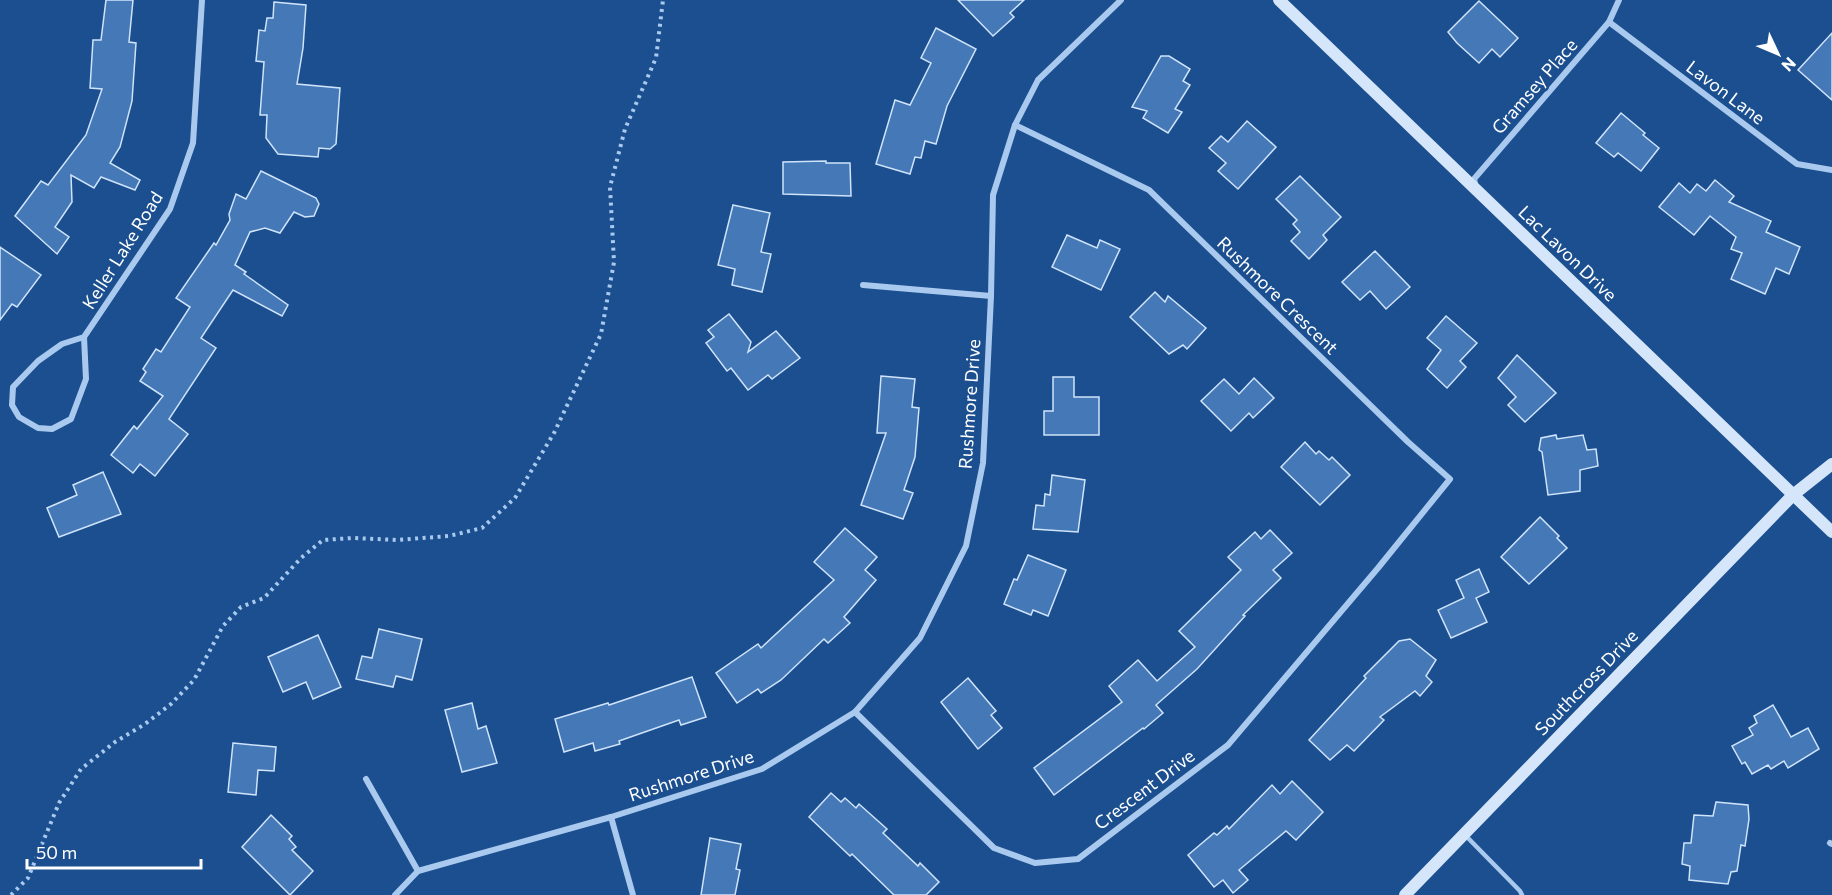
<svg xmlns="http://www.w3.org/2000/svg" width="1832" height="895" viewBox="0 0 1832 895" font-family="Commissioner,sans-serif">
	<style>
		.building { fill: #4478b7; stroke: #cfe3fa; stroke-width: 1.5 }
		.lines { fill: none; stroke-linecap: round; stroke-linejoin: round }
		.path { stroke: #a9c9ee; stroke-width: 4; stroke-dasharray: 3 4.5; stroke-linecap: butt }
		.lane { stroke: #a9c9ee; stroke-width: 4.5 }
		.street { stroke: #a9c9ee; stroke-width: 6 }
		.secondary { stroke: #d6e6fa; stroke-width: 12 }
		.labels { text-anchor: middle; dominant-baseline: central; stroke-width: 5; stroke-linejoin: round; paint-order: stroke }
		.street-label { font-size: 18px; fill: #fff; stroke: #1b4f8f }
	</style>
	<rect width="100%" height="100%" fill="#1b4f8f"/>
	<!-- building -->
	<g class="building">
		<polygon points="106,0 133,0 129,42 136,43 132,101 120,147 110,163 140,180 135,190 101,177 94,188 71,175 72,202 55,227 69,237 57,254 15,216 41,181 48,185 86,135 102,89 90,88 93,40 101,40"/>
		<polygon points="958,0 1024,0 1010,13 1014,17 993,36"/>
		<polygon points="1479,1 1518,38 1500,57 1492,49 1479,63 1457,43 1448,32"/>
		<polygon points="274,2 306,5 303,48 297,84 340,88 336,144 330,149 319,148 318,157 278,154 266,138 267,115 260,115 264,62 256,61 259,30 265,31 267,18 273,18"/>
		<polygon points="936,28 976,49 947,106 936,144 925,141 921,158 915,157 910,174 876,164 895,100 910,105 931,63 921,58"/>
		<polygon points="1832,33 1832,100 1798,70"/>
		<polygon points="1161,56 1169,56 1190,69 1183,81 1190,85 1175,109 1182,112 1168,133 1143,118 1147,111 1132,107"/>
		<polygon points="1621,113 1645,133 1643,135 1659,148 1641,171 1618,153 1614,157 1596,143"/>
		<polygon points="1247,121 1276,147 1238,189 1218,171 1226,163 1209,148 1221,136 1228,142"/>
		<polygon points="826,161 826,163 850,163 851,196 783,194 783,162"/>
		<polygon points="261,171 316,198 319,204 314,216 305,217 294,212 280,233 265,228 250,232 235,265 246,272 244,274 288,305 282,316 233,290 201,338 216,348 169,419 188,434 155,476 140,464 133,473 111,455 134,426 137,429 163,396 140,381 146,372 143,369 156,349 161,352 190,307 176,298 214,243 216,245 230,220 229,214 236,194 246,199"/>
		<polygon points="1300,176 1341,217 1323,235 1327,240 1309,259 1291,241 1300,232 1293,224 1297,220 1276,199"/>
		<polygon points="1715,180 1734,196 1729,202 1771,221 1766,232 1800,247 1789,274 1776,268 1765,294 1731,279 1742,253 1731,249 1736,237 1710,216 1694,235 1659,207 1679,183 1690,193 1697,184 1706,191"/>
		<polygon points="733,205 770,213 761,252 771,254 762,292 732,285 735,269 718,265"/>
		<polygon points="1067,235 1097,248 1100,240 1120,249 1101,290 1052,267"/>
		<polygon points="0,247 41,275 17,307 12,304 0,320"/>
		<polygon points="1375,251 1410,287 1386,309 1370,291 1360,300 1342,282"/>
		<polygon points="1155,292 1165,302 1168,296 1206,328 1187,349 1183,345 1169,354 1130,317"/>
		<polygon points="729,314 751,342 748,352 776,331 800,358 772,379 768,375 748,390 731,368 727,371 706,343 714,337 708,330"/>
		<polygon points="1446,316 1477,343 1460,361 1466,367 1447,388 1427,369 1441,350 1427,338"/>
		<polygon points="1517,355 1556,393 1525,422 1508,405 1516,397 1498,378"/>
		<polygon points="881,376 915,379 912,407 919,408 915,457 904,490 913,493 903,519 861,505 886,433 877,433"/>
		<polygon points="1053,377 1074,377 1074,397 1099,397 1099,435 1044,435 1044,411 1053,411"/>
		<polygon points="1254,378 1274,398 1253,418 1249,413 1231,431 1201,401 1224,379 1239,394"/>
		<polygon points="1556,435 1557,439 1583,435 1587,450 1596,449 1598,466 1580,470 1580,491 1548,495 1542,452 1539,450 1541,438"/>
		<polygon points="1305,442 1316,454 1319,451 1329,460 1332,457 1350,475 1320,505 1281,467"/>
		<polygon points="103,472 121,514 59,537 47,508 77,495 73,485"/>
		<polygon points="1052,475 1085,480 1078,532 1033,529 1036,505 1044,506 1045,494 1050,495"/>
		<polygon points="1540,517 1559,536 1557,538 1567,548 1529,584 1501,557"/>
		<polygon points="845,528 877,557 865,570 876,580 844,617 850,623 828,643 824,639 781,680 761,693 758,689 737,703 716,673 758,644 761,648 834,580 814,562"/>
		<polygon points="1270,530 1292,553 1273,570 1281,578 1243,615 1245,616 1197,669 1156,705 1163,713 1144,729 1143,728 1054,795 1034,768 1122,702 1109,686 1138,660 1157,681 1195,647 1179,631 1241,570 1228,557 1255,532 1261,539"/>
		<polygon points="1028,555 1066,570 1048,616 1033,610 1031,615 1004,604 1014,579 1017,580"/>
		<polygon points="1479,569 1489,592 1476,598 1487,622 1451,638 1438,610 1464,598 1456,580"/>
		<polygon points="379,629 422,639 412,680 396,676 393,687 356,679 362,656 372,658"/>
		<polygon points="318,635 341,687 313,699 306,682 283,692 268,657"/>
		<polygon points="1410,639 1436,660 1426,676 1432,682 1420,696 1415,691 1380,717 1384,720 1354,751 1347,745 1330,760 1309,740 1366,678 1364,676 1399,641"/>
		<polygon points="692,677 706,717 681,725 679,720 619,741 620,744 595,751 593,743 564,752 555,719 608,703 609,705"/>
		<polygon points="968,678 996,711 991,715 1002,728 978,749 941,702"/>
		<polygon points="472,703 478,729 486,726 497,763 462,772 445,710"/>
		<polygon points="1773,705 1791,737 1808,728 1819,749 1788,768 1784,761 1771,769 1768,765 1752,774 1745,762 1742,764 1732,746 1753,735 1749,728 1757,723 1754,716"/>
		<polygon points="233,743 276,747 274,771 258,770 256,795 228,792"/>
		<polygon points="1292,781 1323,812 1296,840 1286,831 1239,870 1248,880 1233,893 1223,880 1214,887 1188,855 1214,833 1217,835 1227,826 1229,829 1272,785 1280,794"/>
		<polygon points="831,793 841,802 845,798 856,808 859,804 887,829 883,833 918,866 920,863 939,882 926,895 894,895 852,854 850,856 809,817"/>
		<polygon points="1716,802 1748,805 1749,819 1745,846 1741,845 1737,871 1731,872 1728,884 1689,880 1690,866 1682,864 1684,843 1691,843 1694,815 1713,816"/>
		<polygon points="271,815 292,836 289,839 296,847 292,850 313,871 290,895 242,847"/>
		<polygon points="710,838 741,844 736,869 740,870 735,895 701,895"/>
	</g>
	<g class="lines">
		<!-- path -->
		<polyline class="path" points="11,895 28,878 59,803 81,769 115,742 145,724 171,704 194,680 223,626 241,607 264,598 301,558 323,540 353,538 397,540 449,536 482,528 515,498 554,433 601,334 614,262 610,187 625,129 656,58 663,0"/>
		<!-- lane -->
		<polyline class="lane" points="1466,836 1520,891 1522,895"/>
		<!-- street -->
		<g class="street">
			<polyline points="1609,22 1797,164 1832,170"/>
			<polyline points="1476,188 1474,179 1609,22 1619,0"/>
			<polyline points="863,285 991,296"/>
			<polyline points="84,337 86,379 71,419 52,429 38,428 19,417 12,405 13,387 38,361 62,344 84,337 170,209 193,143 202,0"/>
			<polyline points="855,712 994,848 1035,863 1078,859 1228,745 1378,568 1450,479 1408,442 1149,190 1015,125"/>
			<polyline points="366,779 418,871"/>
			<polyline points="611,817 633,895"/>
			<polyline points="1830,843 1832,844"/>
			<polyline points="395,895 418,871 611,817 762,769 855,712 920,638 966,546 983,463 991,296 993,195 1015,125 1038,80 1121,0"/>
		</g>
		<!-- secondary -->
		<g class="secondary">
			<polyline points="1279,0 1832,532"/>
			<polyline points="1405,895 1793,495 1832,464"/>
		</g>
	</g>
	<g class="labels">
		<!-- street labels -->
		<g class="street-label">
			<text transform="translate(1534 86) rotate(-49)">Gramsey Place</text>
			<text transform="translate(1726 92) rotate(37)">Lavon Lane</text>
			<text transform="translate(122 250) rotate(-58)">Keller Lake Road</text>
			<text transform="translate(1568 253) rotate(44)">Lac Lavon Drive</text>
			<text transform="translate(1278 295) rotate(44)">Rushmore Crescent</text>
			<text transform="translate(969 404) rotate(-86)">Rushmore Drive</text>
			<text transform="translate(1586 682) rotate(-46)">Southcross Drive</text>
			<text transform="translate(691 775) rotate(-18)">Rushmore Drive</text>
			<text transform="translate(1144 789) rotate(-37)">Crescent Drive</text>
		</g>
	</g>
	<!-- north arrow -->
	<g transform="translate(1778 54) rotate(134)" stroke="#1b4f8f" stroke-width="4.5" paint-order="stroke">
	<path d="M0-4.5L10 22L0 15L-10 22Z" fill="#ffffff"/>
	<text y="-9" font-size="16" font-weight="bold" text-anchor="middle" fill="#ffffff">N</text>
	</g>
	<!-- scale -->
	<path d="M27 859v9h174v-9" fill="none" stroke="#ffffff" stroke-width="3"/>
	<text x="36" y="859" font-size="18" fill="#ffffff" stroke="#1b4f8f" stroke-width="4.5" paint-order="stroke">50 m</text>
</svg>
